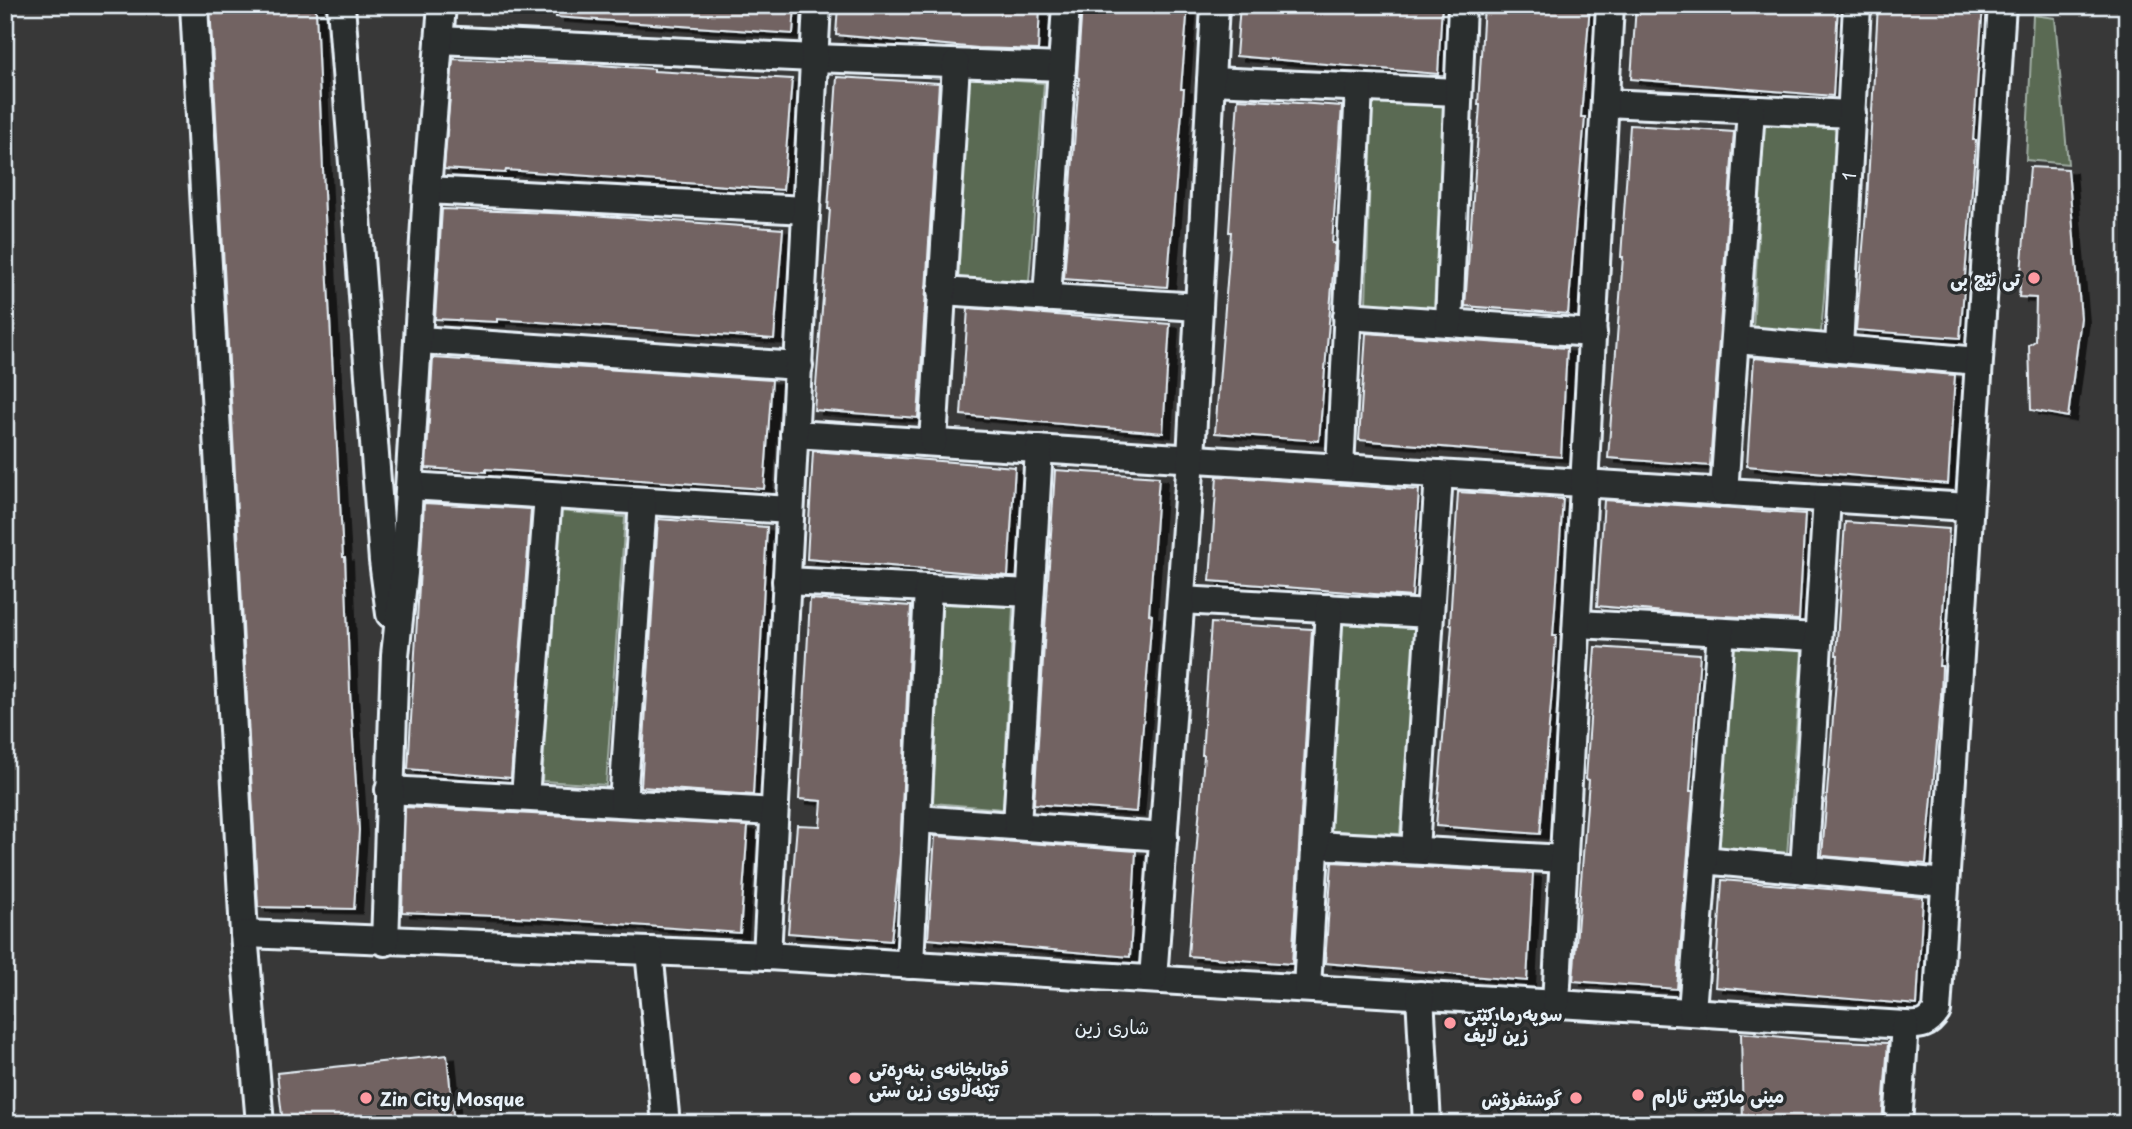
<svg xmlns="http://www.w3.org/2000/svg" width="2132" height="1129" viewBox="0 0 2132 1129" font-family="'Playpen Sans','Playpen Sans Arabic',sans-serif">
	<style>
		.green { fill: #5a6a52; stroke: #a1aea5; stroke-width: 2 }
		.building { fill: #726462; stroke: #e8f1f8; stroke-width: 2; filter: url(#shadow) }
		.lines { fill: none; stroke-linecap: round; stroke-linejoin: round }
		.minor-casing { stroke: #e8f1f8; stroke-width: 32 }
		.minor { stroke: #2a2d2e; stroke-width: 26 }
		.poi-dot { fill: #ff9aa2; stroke: #2a2d2e; stroke-width: 2.5 }
		.labels { text-anchor: middle; dominant-baseline: central; stroke-width: 7; stroke-linejoin: round; paint-order: stroke }
		.street-label { font-size: 18px; fill: #e8f1f8; stroke: #2a2d2e }
		.poi-label { font-size: 18px; font-weight: bold; fill: #e8f1f8; stroke: #2a2d2e; text-anchor: start }
		.neighbourhood-label { font-size: 19px; fill: #e8f1f8; stroke: #2a2d2e }
	</style>
	<defs>
		<filter id="shadow"><feDropShadow dx="8" dy="4.5" stdDeviation="0" flood-color="#0009"/></filter>
	</defs>
	<rect width="100%" height="100%" fill="#383838"/>
	<filter id="ink" filterUnits="userSpaceOnUse"><feTurbulence type="fractalNoise" baseFrequency=".0143" numOctaves="2"/><feDisplacementMap in="SourceGraphic" scale="14" xChannelSelector="R" yChannelSelector="G"/><feConvolveMatrix kernelMatrix="1 2 1 2 8 2 1 2 1" color-interpolation-filters="sRGB"/></filter>
	<g filter="url(#ink)">
		<!-- green -->
		<g class="green">
			<polygon points="2033,15 2055,18 2068,164 2026,160"/>
			<polygon points="968,77 1044,83 1029,282 958,279"/>
			<polygon points="1372,102 1446,105 1434,307 1366,305"/>
			<polygon points="1764,124 1838,128 1821,333 1753,330"/>
			<polygon points="560,511 625,517 606,785 542,781"/>
			<polygon points="942,604 1013,607 1003,809 933,803"/>
			<polygon points="1340,624 1417,628 1400,834 1329,831"/>
			<polygon points="1733,646 1802,650 1787,855 1719,851"/>
		</g>
		<!-- building -->
		<g class="building">
			<polygon points="210,5 315,5 316,11 328,283 343,557 345,557 350,692 359,830 354,909 258,907"/>
			<polygon points="556,5 795,5 793,34 556,17"/>
			<polygon points="838,5 1040,5 1038,50 978,48 836,35"/>
			<polygon points="1082,5 1188,5 1181,89 1184,89 1167,287 1064,279 1079,78 1077,77"/>
			<polygon points="1240,5 1442,5 1438,74 1236,56"/>
			<polygon points="1484,5 1590,5 1581,117 1585,117 1568,314 1465,306 1480,105 1478,105"/>
			<polygon points="1636,5 1838,5 1833,96 1631,79"/>
			<polygon points="1878,5 1983,5 1973,140 1976,140 1960,338 1856,330 1867,200"/>
			<polygon points="453,59 585,64 654,69 654,71 792,79 783,190 506,170 505,173 444,169"/>
			<polygon points="837,77 939,83 918,418 814,410 830,209 828,209"/>
			<polygon points="1238,99 1342,106 1332,243 1335,243 1333,274 1319,441 1215,433 1231,232 1229,232"/>
			<polygon points="1630,125 1734,132 1710,466 1608,458 1623,257 1621,257"/>
			<polygon points="2030,167 2068,169 2081,318 2068,417 2031,410 2029,345 2035,341 2036,298 2019,297"/>
			<polygon points="442,209 577,214 783,229 774,339 497,319 497,322 435,319"/>
			<polygon points="968,308 1170,324 1163,433 961,415"/>
			<polygon points="1366,333 1567,348 1561,457 1359,440"/>
			<polygon points="433,358 772,380 764,489 486,469 486,472 426,468"/>
			<polygon points="1754,358 1955,375 1948,484 1747,466"/>
			<polygon points="813,451 1015,467 1008,576 807,559"/>
			<polygon points="1055,470 1159,477 1149,614 1152,615 1136,812 1034,804"/>
			<polygon points="1217,476 1419,490 1412,597 1210,581"/>
			<polygon points="1458,492 1563,499 1553,636 1556,636 1554,667 1540,834 1436,826 1452,625 1450,624"/>
			<polygon points="1604,500 1805,514 1799,620 1687,614 1597,606"/>
			<polygon points="424,503 531,509 511,778 408,769"/>
			<polygon points="658,519 767,527 753,795 641,787"/>
			<polygon points="1845,522 1949,529 1939,666 1942,666 1941,697 1926,864 1822,856 1838,655 1836,655"/>
			<polygon points="810,599 911,606 900,853 891,941 788,933 797,825 820,826 822,801 799,799"/>
			<polygon points="1211,623 1312,629 1292,964 1188,956 1204,755 1202,755"/>
			<polygon points="1595,647 1700,654 1690,791 1693,791 1677,989 1573,981 1589,780 1586,779"/>
			<polygon points="405,807 748,826 740,933 539,918 402,912"/>
			<polygon points="935,836 1136,851 1130,957 928,939"/>
			<polygon points="1332,862 1533,873 1527,981 1325,963"/>
			<polygon points="1722,880 1923,897 1917,1005 1715,987"/>
			<polygon points="1741,1033 1813,1040 1888,1043 1882,1124 1743,1124"/>
			<polygon points="447,1055 454,1124 283,1124 277,1073"/>
		</g>
		<g class="lines">
			<defs>
				<g id="minor">
					<polyline points="194,5 244,934 260,1124"/>
					<polyline points="341,5 383,561 390,614"/>
					<polyline points="439,40 814,58 1062,67"/>
					<polyline points="1211,81 1458,92"/>
					<polyline points="1605,103 1852,114"/>
					<polyline points="427,190 806,210"/>
					<polyline points="941,291 1199,307"/>
					<polyline points="1047,298 1066,5"/>
					<polyline points="1347,316 1593,333"/>
					<polyline points="1449,323 1462,5"/>
					<polyline points="420,340 799,366"/>
					<polyline points="1736,340 1978,361"/>
					<path id="s1" d="M 1839,348 L 1857,5"/>
					<polyline points="794,434 1968,507"/>
					<polyline points="933,442 956,64"/>
					<polyline points="1340,468 1359,88"/>
					<polyline points="410,486 790,510"/>
					<polyline points="1724,492 1751,110"/>
					<polyline points="786,581 1030,593"/>
					<polyline points="1181,600 1430,614"/>
					<polyline points="1578,624 1818,637"/>
					<polyline points="389,790 774,812"/>
					<polyline points="525,797 548,495"/>
					<polyline points="623,803 643,501"/>
					<polyline points="917,819 1164,837"/>
					<polyline points="1017,826 1039,449"/>
					<polyline points="1316,845 1564,859"/>
					<polyline points="1415,850 1439,474"/>
					<polyline points="1703,860 1945,883"/>
					<polyline points="1804,870 1827,498"/>
					<path d="M 244,934 L 767,956 L 1905,1025 C 1921,1026 1928,1025 1937,1011 L 2002,5"/>
					<polyline points="385,942 395,655 404,573 427,190 442,5"/>
					<polyline points="649,951 666,1124"/>
					<polyline points="767,956 817,5"/>
					<polyline points="910,965 928,588"/>
					<polyline points="1153,979 1191,458 1215,5"/>
					<polyline points="1307,988 1329,608"/>
					<polyline points="1420,995 1427,1124"/>
					<polyline points="1556,1003 1610,5"/>
					<polyline points="1692,1011 1721,632"/>
					<polyline points="1898,1124 1905,1025"/>
				</g>
			</defs>
			<!-- minor casing -->
			<use href="#minor" class="minor-casing"/>
			<!-- minor -->
			<use href="#minor" class="minor"/>
		</g>
	</g>
	<!-- markers -->
	<g class="poi-dot">
		<circle cx="2034" cy="278" r="7"/>
		<circle cx="1450" cy="1023" r="7"/>
		<circle cx="855" cy="1078" r="7"/>
		<circle cx="1638" cy="1095" r="7"/>
		<circle cx="366" cy="1098" r="7"/>
		<circle cx="1576" cy="1098" r="7"/>
	</g>
	<g class="labels">
		<!-- street labels -->
		<g class="street-label">
			<text stroke="none"><textPath href="#s1" startOffset="172">1</textPath></text>
		</g>
		<!-- poi labels -->
		<g class="poi-label">
			<text x="2020" y="278" text-anchor="end">تی ئێچ بی</text>
			<text x="1464" y="1013">سوپەرماركێتی<tspan x="1464" dy="21">زین ڵایف</tspan></text>
			<text x="869" y="1068">قوتابخانەی بنەڕەتی<tspan x="869" dy="21">تێکەڵاوی زین ستی</tspan></text>
			<text x="1652" y="1095">مينی ماركێتی ئارام</text>
			<text x="380" y="1098">Zin City Mosque</text>
			<text x="1562" y="1098" text-anchor="end">گوشتفرۆش</text>
		</g>
		<!-- neighbourhood labels -->
		<g class="neighbourhood-label">
			<text x="1112" y="1026">شاری زین</text>
		</g>
	</g>
	<!-- margin -->
	<rect width="2132" height="1129" fill="none" stroke="#2a2d2e" stroke-width="28"/>
	<rect x="14" y="14" width="2104" height="1101" fill="none" stroke="#e8f1f8" stroke-width="2.5" filter="url(#ink)"/>
</svg>
